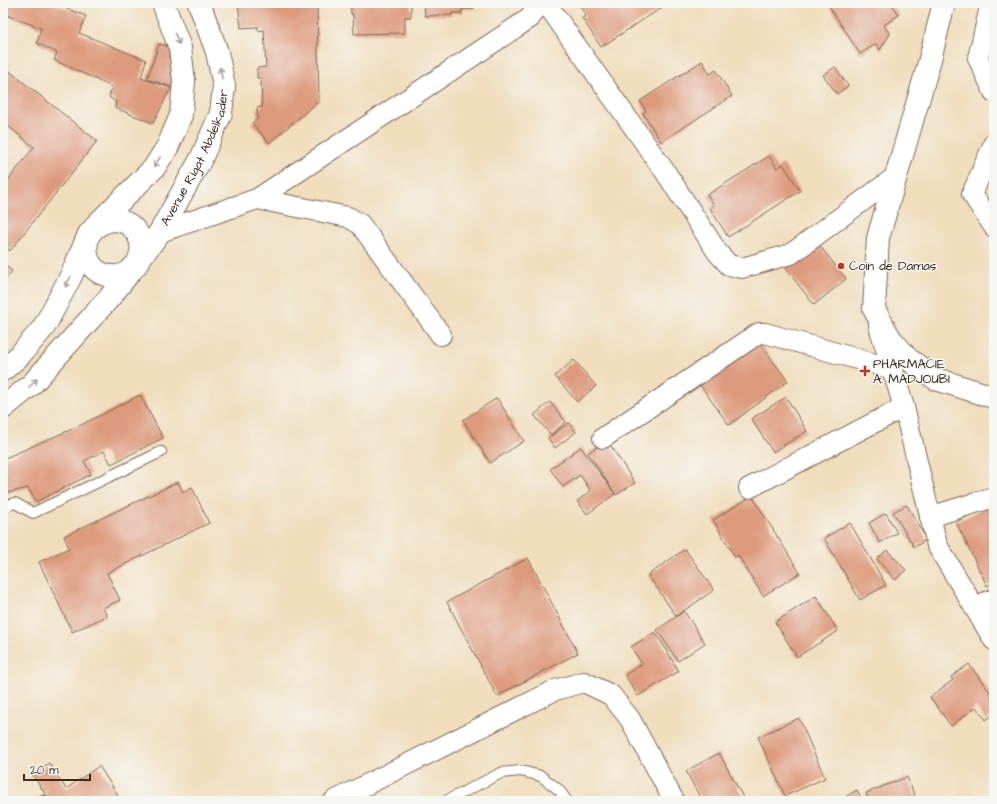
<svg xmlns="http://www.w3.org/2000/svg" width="997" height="804" viewBox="0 0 997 804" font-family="'Architects Daughter',sans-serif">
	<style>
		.building { fill: #dd997c }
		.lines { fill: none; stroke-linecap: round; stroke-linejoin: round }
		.service-casing { stroke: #7a6955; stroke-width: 12 }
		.minor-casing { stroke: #7a6955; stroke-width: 22 }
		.tertiary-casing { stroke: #7a6955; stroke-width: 24 }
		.secondary-casing { stroke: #7a6955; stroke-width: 24 }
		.service { stroke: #fff; stroke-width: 10 }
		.minor { stroke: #fff; stroke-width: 20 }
		.tertiary { stroke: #fff; stroke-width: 22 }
		.secondary { stroke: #fff; stroke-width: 22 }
		.oneway { stroke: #a79f9a }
		.poi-dot { fill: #c8321e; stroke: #f6f6f2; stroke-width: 1.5 }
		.labels { text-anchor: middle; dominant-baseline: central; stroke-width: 3; stroke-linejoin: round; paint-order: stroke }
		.street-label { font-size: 13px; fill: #3b2a1e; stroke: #f6f6f2 }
		.poi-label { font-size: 13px; fill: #3b2a1e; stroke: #f6f6f2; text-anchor: start }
	</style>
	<rect width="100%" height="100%" fill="#f6f6f2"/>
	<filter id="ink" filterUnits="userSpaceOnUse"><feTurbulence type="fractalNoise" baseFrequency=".025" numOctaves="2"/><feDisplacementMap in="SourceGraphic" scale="8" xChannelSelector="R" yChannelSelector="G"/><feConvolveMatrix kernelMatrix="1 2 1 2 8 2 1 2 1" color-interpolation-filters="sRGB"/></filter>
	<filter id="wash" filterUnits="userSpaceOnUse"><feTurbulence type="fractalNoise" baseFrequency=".012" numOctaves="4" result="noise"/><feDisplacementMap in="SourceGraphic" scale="16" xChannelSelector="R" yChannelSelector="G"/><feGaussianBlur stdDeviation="0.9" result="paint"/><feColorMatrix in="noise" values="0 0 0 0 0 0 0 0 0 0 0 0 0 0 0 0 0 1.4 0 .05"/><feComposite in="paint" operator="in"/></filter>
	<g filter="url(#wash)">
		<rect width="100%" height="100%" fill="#f0ddbc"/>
		<g id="blocks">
			<!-- building -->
			<g class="building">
				<polygon points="3,3 52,3 86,16 79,33 146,60 141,78 171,88 153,123 115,108 116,102 109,97 112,87 54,60 57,53 37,43 41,28 3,14"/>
				<polygon points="238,3 317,3 319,101 269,143 252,123 258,118 257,108 262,107 261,78 257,78 257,68 266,67 264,30 258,31 258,27 241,28"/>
				<polygon points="351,3 411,3 411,17 405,17 405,33 354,34 353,14 351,14"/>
				<polygon points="424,3 479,3 479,5 474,5 474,9 462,9 462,13 452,13 452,15 425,16"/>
				<polygon points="585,3 669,3 601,47 582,18 586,16 580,6"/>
				<polygon points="827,3 891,3 899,15 884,25 890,34 880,50 876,44 860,54"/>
				<polygon points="159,44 184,51 172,87 147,79"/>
				<polygon points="702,61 710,74 716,70 732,96 661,142 643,113 646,111 640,101"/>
				<polygon points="3,66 97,141 10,251 3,245 3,180 6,183 34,147 3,122"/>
				<polygon points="835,67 848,86 837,94 823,75"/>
				<polygon points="769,156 777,168 783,164 800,191 728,237 710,208 714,205 707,195"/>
				<polygon points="816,241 846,279 814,305 784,266"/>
				<polygon points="3,264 12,271 3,283"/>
				<polygon points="756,338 788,381 729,425 697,381"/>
				<polygon points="574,360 596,386 577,402 555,376"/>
				<polygon points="140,395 163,438 111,464 104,451 84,461 91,474 36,502 28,488 3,494 3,459 79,426"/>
				<polygon points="786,397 807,431 773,452 751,419"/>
				<polygon points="497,398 524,441 490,463 463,420"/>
				<polygon points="550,402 566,422 551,435 534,415"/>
				<polygon points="569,423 576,432 555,448 548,438"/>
				<polygon points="607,440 635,483 616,495 588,453"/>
				<polygon points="581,447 615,494 587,514 577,501 591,491 580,475 563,487 550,469"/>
				<polygon points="178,482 183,492 192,487 209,523 107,573 120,600 103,608 107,616 72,632 39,562 69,548 64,536"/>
				<polygon points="752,496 800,573 763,596 738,555 735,557 713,520"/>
				<polygon points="994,503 994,583 987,586 956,522"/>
				<polygon points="907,505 927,540 914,547 893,512"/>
				<polygon points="886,513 897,533 880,543 869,523"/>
				<polygon points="850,523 886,585 860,600 824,538"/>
				<polygon points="685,549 714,590 676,616 648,575"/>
				<polygon points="887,550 906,570 895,580 877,559"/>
				<polygon points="528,558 578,653 497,696 447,602"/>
				<polygon points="816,596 838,631 797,657 775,622"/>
				<polygon points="684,611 705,643 678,661 657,630"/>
				<polygon points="655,632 679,671 638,696 625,675 642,664 631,647"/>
				<polygon points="969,664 994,698 994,714 986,720 976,707 951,726 930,697 953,680 951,677"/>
				<polygon points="799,718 825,778 785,796 758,737"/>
				<polygon points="719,753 745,801 702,801 686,771"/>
				<polygon points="49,763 66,789 99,766 118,795 109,801 50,801 32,774"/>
				<polygon points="907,777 917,801 869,801 866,793"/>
				<polygon points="857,790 863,801 838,801"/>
				<polygon points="45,794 49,801 32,801"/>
			</g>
		</g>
	</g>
	<g filter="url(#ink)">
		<use href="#blocks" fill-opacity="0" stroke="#7a6955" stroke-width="1"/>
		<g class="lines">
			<defs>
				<g id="service">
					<polyline points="3,507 15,503 33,513 161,452"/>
					<polyline points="446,801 501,773 521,771 541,776 559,790 567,801"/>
				</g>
				<g id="minor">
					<polyline points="546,3 666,173 718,253 729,265 742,268 791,254 895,177"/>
					<polyline points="991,3 978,58 994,92"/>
					<polyline points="994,143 972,194 994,227"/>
					<polyline points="257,199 348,217 360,224 441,335"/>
					<polyline points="160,232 257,199 530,18 540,3"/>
					<polyline points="879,326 904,407 937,545 994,640"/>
					<polyline points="603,438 759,333 765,333 893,369"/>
					<polyline points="749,488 904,407"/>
					<polyline points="930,517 994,497"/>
					<polyline points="974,607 994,599"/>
					<polyline points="334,801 555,690 584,682 611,695 630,719 674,801"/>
				</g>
				<g id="tertiary">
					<polyline points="96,225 154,168 168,146 181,115 184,81 180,48 163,3"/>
					<path id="s1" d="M 140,258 L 160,232 L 201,159 L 221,113 L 224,86 L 217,52 L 199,3"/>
					<path d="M 3,370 L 19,356 L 44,327 L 71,276 L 89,234 C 100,220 118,215 132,227 C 139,234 143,242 141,252 C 135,291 73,281 89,234"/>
					<polyline points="3,408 31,385 110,297 132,269"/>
				</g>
				<polyline id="secondary" points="944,3 929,63 878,238 874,309 890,338 908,359 936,379 990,396 994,394"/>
			</defs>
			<!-- service casing -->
			<use href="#service" class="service-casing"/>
			<!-- minor casing -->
			<use href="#minor" class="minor-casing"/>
			<!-- tertiary casing -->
			<use href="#tertiary" class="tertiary-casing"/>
			<!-- secondary casing -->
			<use href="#secondary" class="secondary-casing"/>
			<!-- service -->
			<use href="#service" class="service"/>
			<!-- minor -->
			<use href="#minor" class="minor"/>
			<!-- tertiary -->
			<use href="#tertiary" class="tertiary"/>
			<!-- secondary -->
			<use href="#secondary" class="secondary"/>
		</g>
		<!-- one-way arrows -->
		<defs><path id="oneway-shaft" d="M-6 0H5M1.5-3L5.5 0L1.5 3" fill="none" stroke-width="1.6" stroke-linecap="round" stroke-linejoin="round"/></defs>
		<g class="oneway">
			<use href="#oneway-shaft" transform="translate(177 39) rotate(69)"/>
			<use href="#oneway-shaft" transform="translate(221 73) rotate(-101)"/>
			<use href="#oneway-shaft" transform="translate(157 162) rotate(124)"/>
			<use href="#oneway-shaft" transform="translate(68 282) rotate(118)"/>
			<use href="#oneway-shaft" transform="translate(33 383) rotate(-45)"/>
		</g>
	</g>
	<!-- markers -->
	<g class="poi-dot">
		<circle cx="841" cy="266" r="4"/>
		<path d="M863 365h4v4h4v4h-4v4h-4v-4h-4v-4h4z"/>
	</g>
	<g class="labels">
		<!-- street labels -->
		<g class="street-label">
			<text stroke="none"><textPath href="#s1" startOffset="116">Avenue Rigat Abdelkader</textPath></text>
		</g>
		<!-- poi labels -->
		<g class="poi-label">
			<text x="849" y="266">Coin de Damas</text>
			<text x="873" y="364">PHARMACIE<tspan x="873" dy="15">A. MADJOUBI</tspan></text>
		</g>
	</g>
	<!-- margin -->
	<rect width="997" height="804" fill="none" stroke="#f6f6f2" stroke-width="16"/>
	<!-- scale -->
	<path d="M24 774v6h66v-6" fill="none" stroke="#3b2a1e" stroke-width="2"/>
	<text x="30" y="774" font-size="12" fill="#3b2a1e" stroke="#f6f6f2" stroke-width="3" paint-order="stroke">20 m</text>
</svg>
